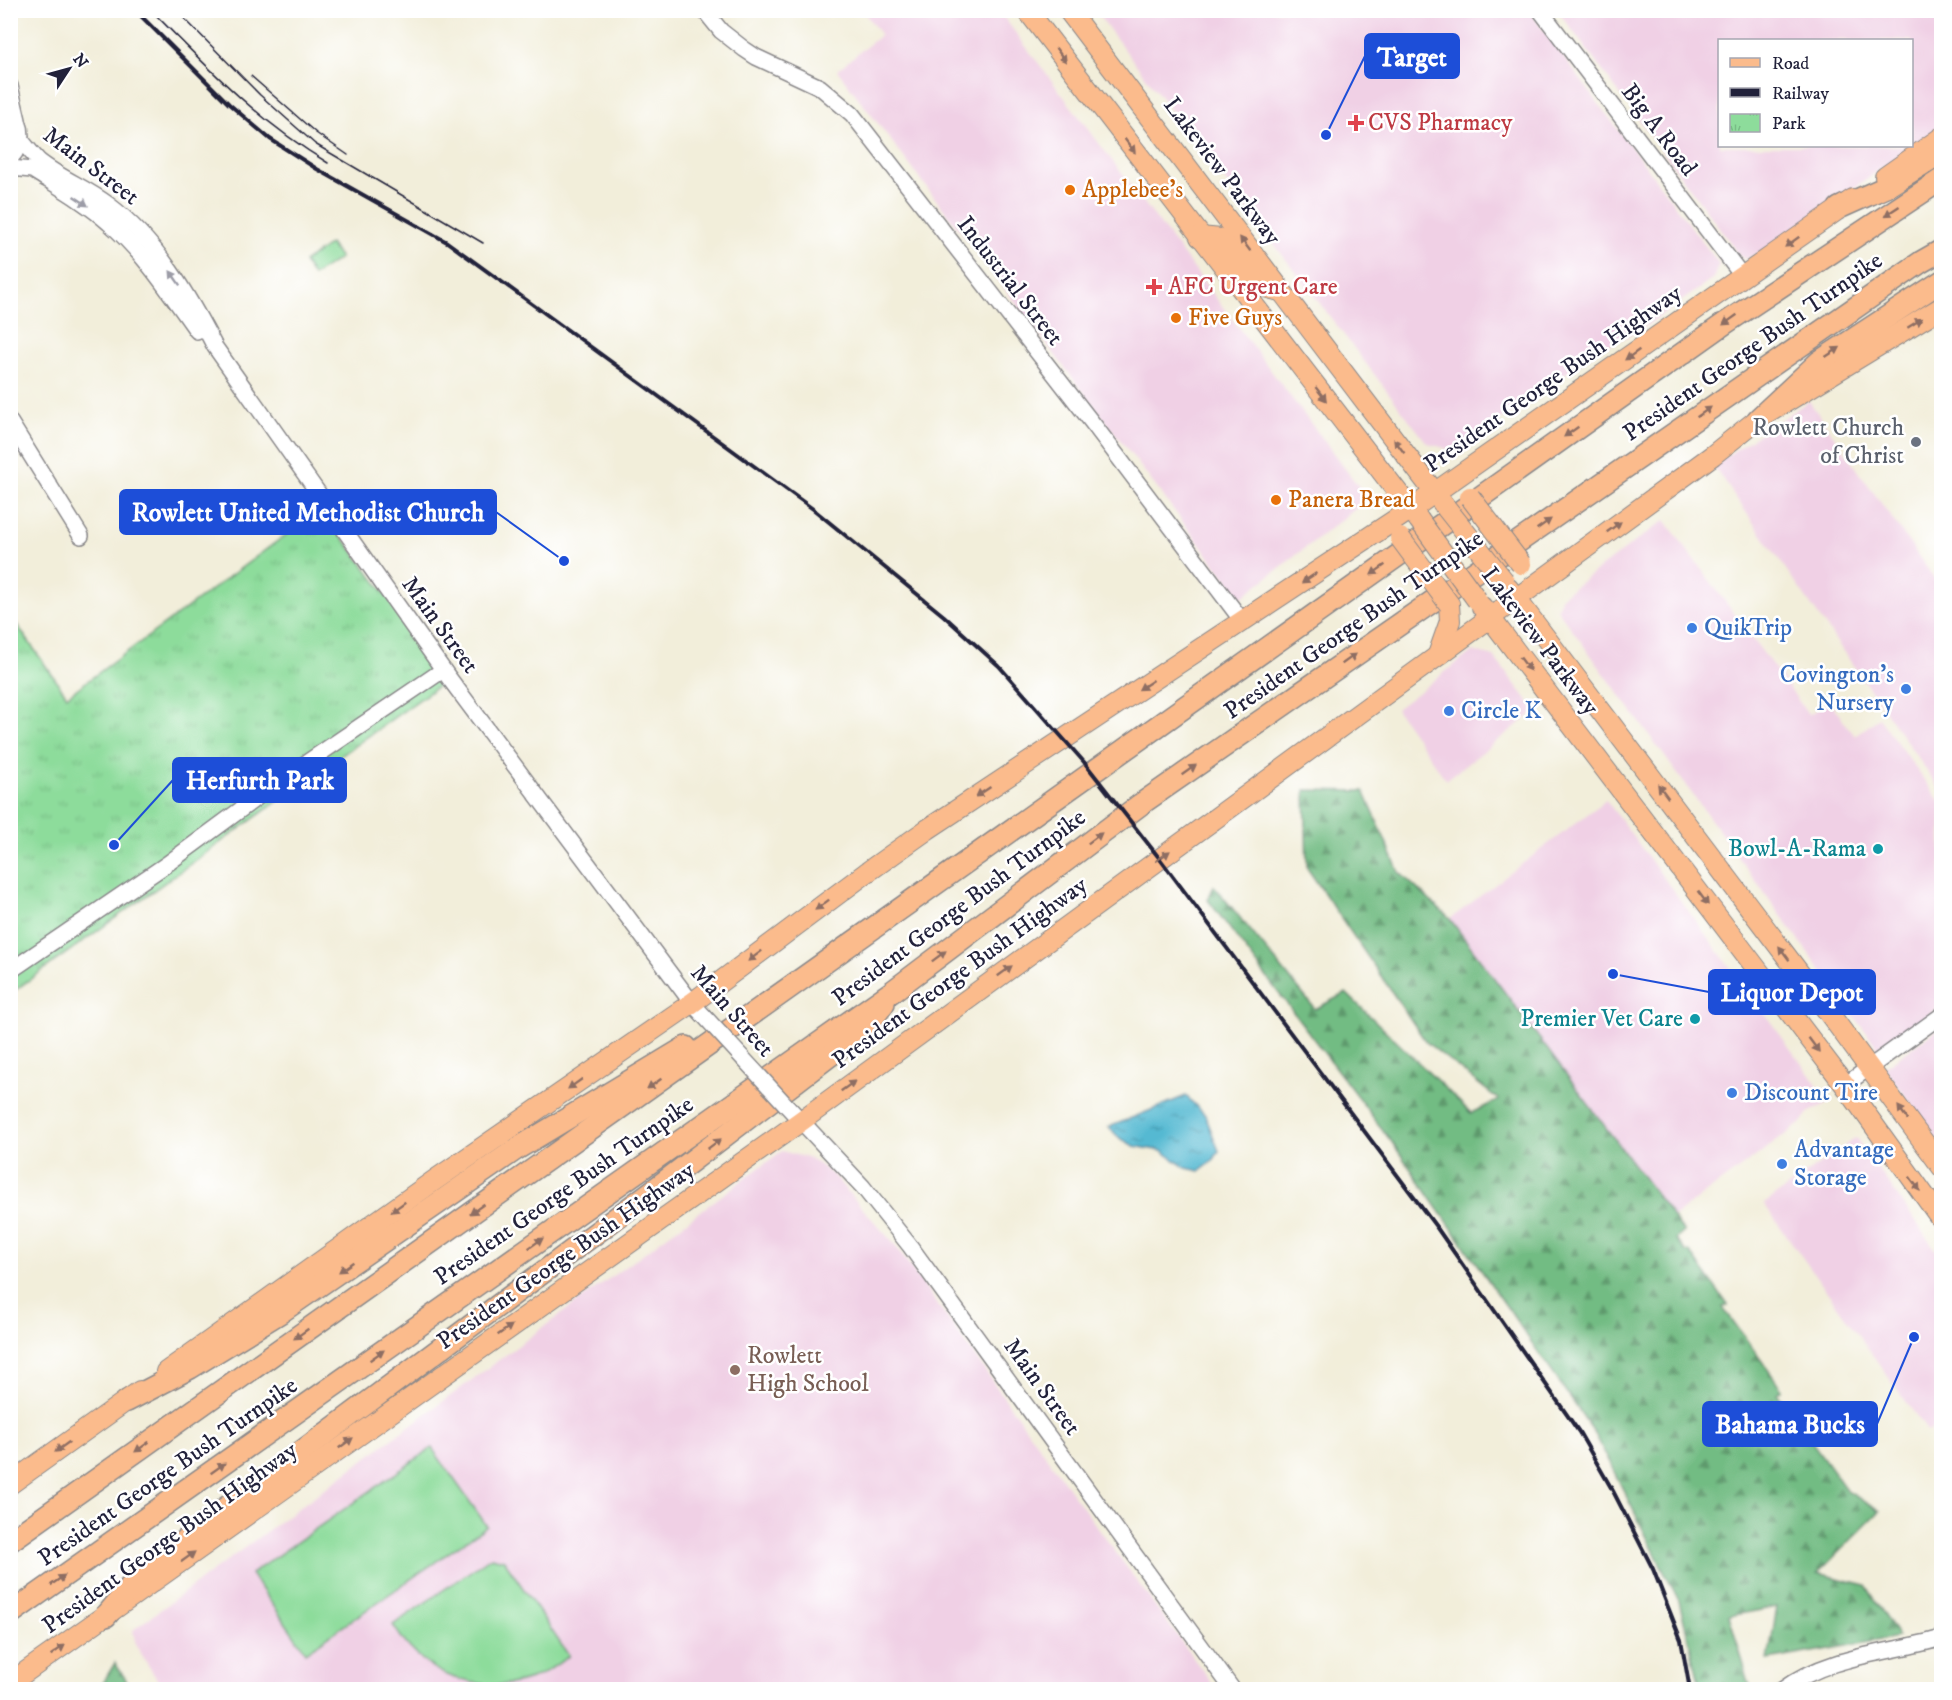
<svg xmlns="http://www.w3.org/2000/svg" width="1952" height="1700" viewBox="0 0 1952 1700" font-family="'IM FELL DW Pica',serif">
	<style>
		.built { fill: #f0d0e5; fill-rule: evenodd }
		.grass { fill: #8ddc9b; stroke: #587f6b; stroke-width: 1.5 }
		.forest { fill: url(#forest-firs); stroke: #4a6f5f; stroke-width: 1.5 }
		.park { fill: url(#park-tufts); stroke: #587f6b; stroke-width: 1.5 }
		.water { fill: url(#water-ripples); stroke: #3b6e86; stroke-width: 1.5 }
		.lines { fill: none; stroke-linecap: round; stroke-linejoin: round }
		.minor-casing { stroke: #8a888a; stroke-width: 18 }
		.major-casing { stroke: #8a888a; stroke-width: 22 }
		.highway-casing { stroke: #8a888a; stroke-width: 24 }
		.minor { stroke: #fff; stroke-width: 15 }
		.major { stroke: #fbbb8c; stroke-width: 20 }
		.highway { stroke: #fbbb8c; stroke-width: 21 }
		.tram { stroke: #22223b; stroke-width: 1.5 }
		.rail { stroke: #22223b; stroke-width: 4 }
		.minor-bridge-casing { stroke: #8a888a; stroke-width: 18; stroke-linecap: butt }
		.major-bridge-casing { stroke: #8a888a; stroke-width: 22; stroke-linecap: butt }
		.minor-bridge { stroke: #fff; stroke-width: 15 }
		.major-bridge { stroke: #fbbb8c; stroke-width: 20 }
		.oneway { fill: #8e6e64 }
		.oneway2 { fill: #9c9ca7 }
		.health-dot { fill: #e0444e; stroke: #fff; stroke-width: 2 }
		.food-dot { fill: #e8710a; stroke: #fff; stroke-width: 2 }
		.worship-dot { fill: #6b7280; stroke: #fff; stroke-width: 2 }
		.shop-dot { fill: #3f7fe0; stroke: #fff; stroke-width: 2 }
		.culture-dot { fill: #0f9aa8; stroke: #fff; stroke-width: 2 }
		.education-dot { fill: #8d6e63; stroke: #fff; stroke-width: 2 }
		.labels { text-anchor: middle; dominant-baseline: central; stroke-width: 5; stroke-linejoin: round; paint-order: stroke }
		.health-label { font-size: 24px; fill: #be3a42; stroke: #fff; text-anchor: start }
		.street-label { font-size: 24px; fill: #22223b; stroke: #fff }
		.food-label { font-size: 24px; fill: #c56008; stroke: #fff; text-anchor: start }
		.worship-label { font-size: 24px; fill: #5b616d; stroke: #fff; text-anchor: end }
		.shop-label { font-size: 24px; fill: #366cbe; stroke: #fff; text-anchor: start }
		.culture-label { font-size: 24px; fill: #0d838f; stroke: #fff; text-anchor: end }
		.education-label { font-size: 24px; fill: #785e54; stroke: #fff; text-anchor: start }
		.leader { fill: none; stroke: #1d4ed8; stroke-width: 2 }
		.callout-dot { fill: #1d4ed8; stroke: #fff; stroke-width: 2 }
		.callout { fill: #1d4ed8; stroke: #1d4ed8; stroke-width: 2 }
		.callout-label { font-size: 26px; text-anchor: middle; font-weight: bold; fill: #fff }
	</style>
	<defs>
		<pattern id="forest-firs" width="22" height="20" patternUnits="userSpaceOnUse" patternTransform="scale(1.5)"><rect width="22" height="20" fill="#72bc83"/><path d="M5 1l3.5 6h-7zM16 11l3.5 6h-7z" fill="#5d986c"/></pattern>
		<pattern id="park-tufts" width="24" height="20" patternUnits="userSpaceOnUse" patternTransform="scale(1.5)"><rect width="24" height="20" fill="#8ddc9b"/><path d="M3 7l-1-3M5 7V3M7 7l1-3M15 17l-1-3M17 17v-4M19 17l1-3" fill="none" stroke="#79bc86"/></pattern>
		<pattern id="water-ripples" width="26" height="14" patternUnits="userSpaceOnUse" patternTransform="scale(1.5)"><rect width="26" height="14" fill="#54b9d2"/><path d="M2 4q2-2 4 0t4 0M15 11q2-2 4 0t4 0" fill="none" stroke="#4596ac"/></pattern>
	</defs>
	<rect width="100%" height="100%" fill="#fff"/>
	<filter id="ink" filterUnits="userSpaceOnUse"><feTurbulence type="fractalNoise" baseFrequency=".0167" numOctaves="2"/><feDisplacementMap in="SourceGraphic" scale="12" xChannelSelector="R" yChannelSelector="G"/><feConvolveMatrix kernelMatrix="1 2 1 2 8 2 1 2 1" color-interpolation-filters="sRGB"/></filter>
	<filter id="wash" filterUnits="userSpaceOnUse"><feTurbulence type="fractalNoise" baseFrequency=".008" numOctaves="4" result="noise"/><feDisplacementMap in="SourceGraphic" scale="24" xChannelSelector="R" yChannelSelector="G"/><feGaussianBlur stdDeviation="1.35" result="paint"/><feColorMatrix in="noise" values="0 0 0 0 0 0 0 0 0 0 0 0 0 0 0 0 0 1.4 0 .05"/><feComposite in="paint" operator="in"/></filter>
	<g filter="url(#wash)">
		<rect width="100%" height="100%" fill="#f2eeda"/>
		<!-- built -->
		<g class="built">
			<polygon points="863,11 999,11 1368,499 1241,598 837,70 881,35"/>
			<polygon points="1095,11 1529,11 1719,264 1713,279 1640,330 1600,349 1455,451 1427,443"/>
			<path d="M 1558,11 L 1941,11 L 1941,127 L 1765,250 L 1746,259 L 1741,257 ZM 1720,40 L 1912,40 L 1912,146 L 1720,146 Z"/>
			<polygon points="1809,401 1941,588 1941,791 1713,465"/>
			<polygon points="1665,520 1809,715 1829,701 1855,736 1879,718 1941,803 1941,1006 1880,1051 1557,609 1562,596"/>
			<polygon points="1473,651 1494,657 1536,711 1446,780 1396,709"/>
			<polygon points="1606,800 1830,1102 1808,1113 1800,1124 1673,1217 1450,919"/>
			<polygon points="1941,1027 1941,1145 1884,1067"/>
			<polygon points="1856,1138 1941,1257 1941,1423 1928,1432 1764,1204"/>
			<polygon points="782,1151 811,1159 832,1174 895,1245 1073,1494 1216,1689 163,1689 136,1646 133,1630"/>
		</g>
		<!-- grass -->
		<g class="grass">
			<polygon points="330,244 340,258 313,276 304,262"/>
			<polygon points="432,1448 487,1526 306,1652 251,1574"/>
			<path d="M 491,1557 L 504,1560 L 569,1656 C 560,1662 552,1669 542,1674 C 502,1695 443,1684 413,1651 C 405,1644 399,1634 393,1625 Z"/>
		</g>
		<!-- forest -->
		<g class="forest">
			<polygon points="1305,790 1364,791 1399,872 1450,919 1684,1232 1676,1239 1686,1252 1689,1251 1728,1305 1723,1307 1782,1389 1777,1393 1847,1491 1880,1511 1818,1573 1866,1585 1898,1637 1768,1660 1777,1607 1729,1616 1751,1689 1701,1689 1679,1601 1594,1432 1391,1141 1208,900 1214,886 1315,1009 1346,993 1471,1113 1499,1100 1426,1042 1307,868"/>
			<polygon points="115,1663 132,1689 99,1689"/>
		</g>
		<!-- park -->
		<polygon class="park" points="321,509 449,678 11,993 10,615 67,696"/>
		<!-- water -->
		<polygon class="water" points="1186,1096 1205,1115 1219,1151 1213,1161 1200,1171 1186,1168 1162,1151 1134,1146 1118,1137 1109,1127"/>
	</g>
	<g filter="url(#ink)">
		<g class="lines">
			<defs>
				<g id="minor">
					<polyline points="704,10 721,31 744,49 756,57 820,87 852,114 1094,425 1243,622"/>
					<polyline points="1540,10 1743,277"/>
					<polyline points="10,86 18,120"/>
					<path d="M 10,110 C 25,126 24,144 10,159"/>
					<path d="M 21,140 C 27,147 33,155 39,161 C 60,178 87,188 109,205 C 157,241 188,295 215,347 L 449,678 L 692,1003 L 704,1016"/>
					<path d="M 10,168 L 32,170 L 40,175 C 64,190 88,204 109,223 C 144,253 170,293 197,331"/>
					<polyline points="10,422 81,536"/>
					<polyline points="10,971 167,864 278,782 443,670"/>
					<polyline points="1845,1085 1942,1015"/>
					<polyline points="787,1106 863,1187 910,1246 1233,1690"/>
					<path d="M 1782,1690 C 1828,1655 1888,1654 1942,1638"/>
				</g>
				<g id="major">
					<polyline points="1027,10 1419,520"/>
					<polyline points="1068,10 1441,501"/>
					<polyline points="1885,177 1942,137"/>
					<path d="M 1200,237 L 1221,239 C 1240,265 1246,285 1280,291"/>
					<polyline points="1508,588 1812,990 1942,1167"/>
					<polyline points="1482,607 1845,1085 1942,1220"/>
					<polyline points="1438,655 1450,621 1449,604"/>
					<polyline points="166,1372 435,1180 692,1003 866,873 928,829 1410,510 1853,199"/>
					<polyline points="10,1484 140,1391"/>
					<polyline points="10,1683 801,1121 1713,455 1758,419 1942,307"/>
				</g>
				<g id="highway">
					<polyline points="1839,208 1886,187 1942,152"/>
					<polyline points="1758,419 1820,361 1942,281"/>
					<polyline points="127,1401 190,1368 281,1312 515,1150 686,1047"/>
					<polyline points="10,1541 1724,324 1942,179"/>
					<polyline points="10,1614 893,991 1141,804 1921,262 1942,250"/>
					<polyline points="106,1616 134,1582 219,1513 651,1192 866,1028 884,1003"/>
				</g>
			</defs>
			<!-- minor casing -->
			<use href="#minor" class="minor-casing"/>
			<!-- major casing -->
			<use href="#major" class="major-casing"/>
			<!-- highway casing -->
			<use href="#highway" class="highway-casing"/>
			<!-- minor -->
			<use href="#minor" class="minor"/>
			<!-- major -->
			<use href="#major" class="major"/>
			<!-- highway -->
			<use href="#highway" class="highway"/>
			<!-- tram -->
			<g class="tram">
				<path d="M 151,10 C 207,67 259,122 328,163"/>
				<polyline points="176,10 260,95 315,144 483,243"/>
				<polyline points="251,76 316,133 348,155"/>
			</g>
			<!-- rail -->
			<polyline class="rail" points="135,10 229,104 270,139 317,169 447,242 813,509 944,616 999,666 1084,762 1160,859 1437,1228 1579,1432 1613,1491 1653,1569 1681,1640 1690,1690"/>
			<defs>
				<polyline id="minor-bridge" points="704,1016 787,1106"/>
				<g id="major-bridge">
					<polyline points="1470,497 1521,564"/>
					<polyline points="1443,504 1504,581"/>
					<polyline points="1419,520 1477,600"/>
					<polyline points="1400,538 1449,604"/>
				</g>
			</defs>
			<!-- minor-bridge casing -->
			<use href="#minor-bridge" class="minor-bridge-casing"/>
			<!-- major-bridge casing -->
			<use href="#major-bridge" class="major-bridge-casing"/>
			<!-- minor-bridge -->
			<use href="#minor-bridge" class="minor-bridge"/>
			<!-- major-bridge -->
			<use href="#major-bridge" class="major-bridge"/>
		</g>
		<!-- one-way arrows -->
		<defs><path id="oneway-solid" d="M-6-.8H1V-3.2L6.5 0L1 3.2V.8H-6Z" transform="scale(1.5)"/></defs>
		<g class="oneway">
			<use href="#oneway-solid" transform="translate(1061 55) rotate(53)"/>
			<use href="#oneway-solid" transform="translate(1130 146) rotate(53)"/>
			<use href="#oneway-solid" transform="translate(1892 211) rotate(147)"/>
			<use href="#oneway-solid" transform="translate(1792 242) rotate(144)"/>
			<use href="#oneway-solid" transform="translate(1245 244) rotate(-127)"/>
			<use href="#oneway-solid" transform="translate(1730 320) rotate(145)"/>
			<use href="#oneway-solid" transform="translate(1915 323) rotate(-32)"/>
			<use href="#oneway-solid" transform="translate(1833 352) rotate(-33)"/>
			<use href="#oneway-solid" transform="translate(1632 355) rotate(145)"/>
			<use href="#oneway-solid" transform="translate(1321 394) rotate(52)"/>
			<use href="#oneway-solid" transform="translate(1704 412) rotate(-35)"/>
			<use href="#oneway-solid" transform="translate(1571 432) rotate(145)"/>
			<use href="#oneway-solid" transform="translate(1399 446) rotate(-127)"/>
			<use href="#oneway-solid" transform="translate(1544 524) rotate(-35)"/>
			<use href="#oneway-solid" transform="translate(1614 527) rotate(-36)"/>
			<use href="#oneway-solid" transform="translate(1378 570) rotate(145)"/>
			<use href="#oneway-solid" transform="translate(1309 578) rotate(146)"/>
			<use href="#oneway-solid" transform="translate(1349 659) rotate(-35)"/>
			<use href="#oneway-solid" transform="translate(1525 664) rotate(53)"/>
			<use href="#oneway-solid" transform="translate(1146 685) rotate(147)"/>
			<use href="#oneway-solid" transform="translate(1189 770) rotate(-35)"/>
			<use href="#oneway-solid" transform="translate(1663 791) rotate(-127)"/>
			<use href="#oneway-solid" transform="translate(983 792) rotate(146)"/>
			<use href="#oneway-solid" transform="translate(1095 838) rotate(-37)"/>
			<use href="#oneway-solid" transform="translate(1163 856) rotate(-36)"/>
			<use href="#oneway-solid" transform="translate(1703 898) rotate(53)"/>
			<use href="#oneway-solid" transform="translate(822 905) rotate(143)"/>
			<use href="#oneway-solid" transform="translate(1784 953) rotate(-127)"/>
			<use href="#oneway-solid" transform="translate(755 956) rotate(143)"/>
			<use href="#oneway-solid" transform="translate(939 956) rotate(-37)"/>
			<use href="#oneway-solid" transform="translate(1005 971) rotate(-36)"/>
			<use href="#oneway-solid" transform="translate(1814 1045) rotate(53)"/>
			<use href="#oneway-solid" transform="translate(575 1084) rotate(145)"/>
			<use href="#oneway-solid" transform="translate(654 1084) rotate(145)"/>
			<use href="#oneway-solid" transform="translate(848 1086) rotate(-36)"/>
			<use href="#oneway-solid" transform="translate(1903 1113) rotate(-126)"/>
			<use href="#oneway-solid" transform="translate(714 1144) rotate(-37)"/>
			<use href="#oneway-solid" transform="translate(1915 1184) rotate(54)"/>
			<use href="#oneway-solid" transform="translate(398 1207) rotate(144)"/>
			<use href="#oneway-solid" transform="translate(477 1209) rotate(145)"/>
			<use href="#oneway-solid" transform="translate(536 1243) rotate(-35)"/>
			<use href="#oneway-solid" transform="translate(346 1267) rotate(145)"/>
			<use href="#oneway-solid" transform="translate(505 1330) rotate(-35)"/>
			<use href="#oneway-solid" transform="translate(301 1334) rotate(145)"/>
			<use href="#oneway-solid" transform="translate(377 1355) rotate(-35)"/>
			<use href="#oneway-solid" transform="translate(346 1443) rotate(-36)"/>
			<use href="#oneway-solid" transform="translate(62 1447) rotate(144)"/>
			<use href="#oneway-solid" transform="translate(142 1447) rotate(145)"/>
			<use href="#oneway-solid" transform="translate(218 1468) rotate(-35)"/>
			<use href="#oneway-solid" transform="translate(188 1557) rotate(-36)"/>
			<use href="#oneway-solid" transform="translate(58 1580) rotate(-35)"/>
			<use href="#oneway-solid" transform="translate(58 1650) rotate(-35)"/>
		</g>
		<g class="oneway2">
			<use href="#oneway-solid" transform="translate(81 201) rotate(34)"/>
			<use href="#oneway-solid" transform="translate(175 278) rotate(-125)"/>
		</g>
	</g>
	<!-- markers -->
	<g class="health-dot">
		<path d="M1353 114h6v6h6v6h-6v6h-6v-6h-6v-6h6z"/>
		<path d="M1151 278h6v6h6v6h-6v6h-6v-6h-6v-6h6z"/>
	</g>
	<g class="food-dot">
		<circle cx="1070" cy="190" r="6"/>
		<circle cx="1176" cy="318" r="6"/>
		<circle cx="1276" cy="500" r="6"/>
	</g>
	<circle class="worship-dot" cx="1916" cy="442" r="6"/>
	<g class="shop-dot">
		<circle cx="1692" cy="628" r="6"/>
		<circle cx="1906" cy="689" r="6"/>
		<circle cx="1449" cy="711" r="6"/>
		<circle cx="1732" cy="1093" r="6"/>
		<circle cx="1782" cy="1164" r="6"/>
	</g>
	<g class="culture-dot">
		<circle cx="1878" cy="849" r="6"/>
		<circle cx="1695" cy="1019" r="6"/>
	</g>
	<circle class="education-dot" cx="735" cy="1370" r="6"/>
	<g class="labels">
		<!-- health labels -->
		<g class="health-label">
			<text x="1368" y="123">CVS Pharmacy</text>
			<text x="1168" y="287">AFC Urgent Care</text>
		</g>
		<!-- street labels -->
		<g class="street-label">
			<text transform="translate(1659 130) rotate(53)">Big A Road</text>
			<text transform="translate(91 166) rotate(37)">Main Street</text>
			<text transform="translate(1222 171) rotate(53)">Lakeview Parkway</text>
			<text transform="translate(1010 281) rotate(52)">Industrial Street</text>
			<text transform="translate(1753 347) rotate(-35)">President George Bush Turnpike</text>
			<text transform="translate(1553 379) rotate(-35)">President George Bush Highway</text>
			<text transform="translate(440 625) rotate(54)">Main Street</text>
			<text transform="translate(1354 625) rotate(-35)">President George Bush Turnpike</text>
			<text transform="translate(1540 641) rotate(53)">Lakeview Parkway</text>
			<text transform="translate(959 908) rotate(-37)">President George Bush Turnpike</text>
			<text transform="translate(960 973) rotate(-36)">President George Bush Highway</text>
			<text transform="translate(732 1011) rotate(49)">Main Street</text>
			<text transform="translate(564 1191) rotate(-35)">President George Bush Turnpike</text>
			<text transform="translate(566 1256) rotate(-35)">President George Bush Highway</text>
			<text transform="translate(1042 1387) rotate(54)">Main Street</text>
			<text transform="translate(168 1472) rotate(-35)">President George Bush Turnpike</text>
			<text transform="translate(170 1538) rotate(-36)">President George Bush Highway</text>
		</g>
		<!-- food labels -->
		<g class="food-label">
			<text x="1082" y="190">Applebee's</text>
			<text x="1188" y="318">Five Guys</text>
			<text x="1288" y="500">Panera Bread</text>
		</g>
		<!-- worship labels -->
		<g class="worship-label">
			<text x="1904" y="428">Rowlett Church<tspan x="1904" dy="28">of Christ</tspan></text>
		</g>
		<!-- shop labels -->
		<g class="shop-label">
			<text x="1704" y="628">QuikTrip</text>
			<text x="1894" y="675" text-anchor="end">Covington's<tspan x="1894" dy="28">Nursery</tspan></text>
			<text x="1461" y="711">Circle K</text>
			<text x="1744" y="1093">Discount Tire</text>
			<text x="1794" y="1150">Advantage<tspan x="1794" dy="28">Storage</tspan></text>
		</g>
		<!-- culture labels -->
		<g class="culture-label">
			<text x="1866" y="849">Bowl-A-Rama</text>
			<text x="1683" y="1019">Premier Vet Care</text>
		</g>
		<!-- education labels -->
		<g class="education-label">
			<text x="747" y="1356">Rowlett<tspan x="747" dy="28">High School</tspan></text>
		</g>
	</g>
	<!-- callouts -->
	<path class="leader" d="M1326 135L1365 56M564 561L496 512M114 845L173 780M1613 974L1709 992M1914 1337L1877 1424"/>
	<g class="callout-dot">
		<circle cx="1326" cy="135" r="6"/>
		<circle cx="564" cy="561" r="6"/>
		<circle cx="114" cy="845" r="6"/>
		<circle cx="1613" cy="974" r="6"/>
		<circle cx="1914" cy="1337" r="6"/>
	</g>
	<g class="callout">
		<rect x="1365" y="34" width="94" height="44" rx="6"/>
		<rect x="120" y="490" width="376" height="44" rx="6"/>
		<rect x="173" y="758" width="173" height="44" rx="6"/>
		<rect x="1709" y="970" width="166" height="44" rx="6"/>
		<rect x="1703" y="1402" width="174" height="44" rx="6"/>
	</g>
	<g class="callout-label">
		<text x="1412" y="66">Target</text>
		<text x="308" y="521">Rowlett United Methodist Church</text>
		<text x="260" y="789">Herfurth Park</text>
		<text x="1792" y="1001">Liquor Depot</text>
		<text x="1790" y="1433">Bahama Bucks</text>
	</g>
	<!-- margin -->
	<rect width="1952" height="1700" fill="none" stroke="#fff" stroke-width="36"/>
	<!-- legend -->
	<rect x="1718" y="39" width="195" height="108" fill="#ffffff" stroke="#a7a7b1" stroke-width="1.5"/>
	<rect x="1730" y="58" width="30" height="9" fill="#fbbb8c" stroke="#a7a7b1" stroke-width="1.5"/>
	<text x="1772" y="69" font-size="18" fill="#22223b">Road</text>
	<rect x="1730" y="88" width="30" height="9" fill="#22223b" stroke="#a7a7b1" stroke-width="1.5"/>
	<text x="1772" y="99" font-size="18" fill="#22223b">Railway</text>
	<rect x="1730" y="114" width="30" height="18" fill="url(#park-tufts)" stroke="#a7a7b1" stroke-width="1.5"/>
	<text x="1772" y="129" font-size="18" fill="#22223b">Park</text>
	<!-- north arrow -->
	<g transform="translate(69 69) rotate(54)" stroke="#ffffff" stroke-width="4.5" paint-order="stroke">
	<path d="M0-4.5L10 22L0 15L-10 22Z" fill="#22223b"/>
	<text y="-9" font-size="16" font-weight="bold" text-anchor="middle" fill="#22223b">N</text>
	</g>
</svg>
